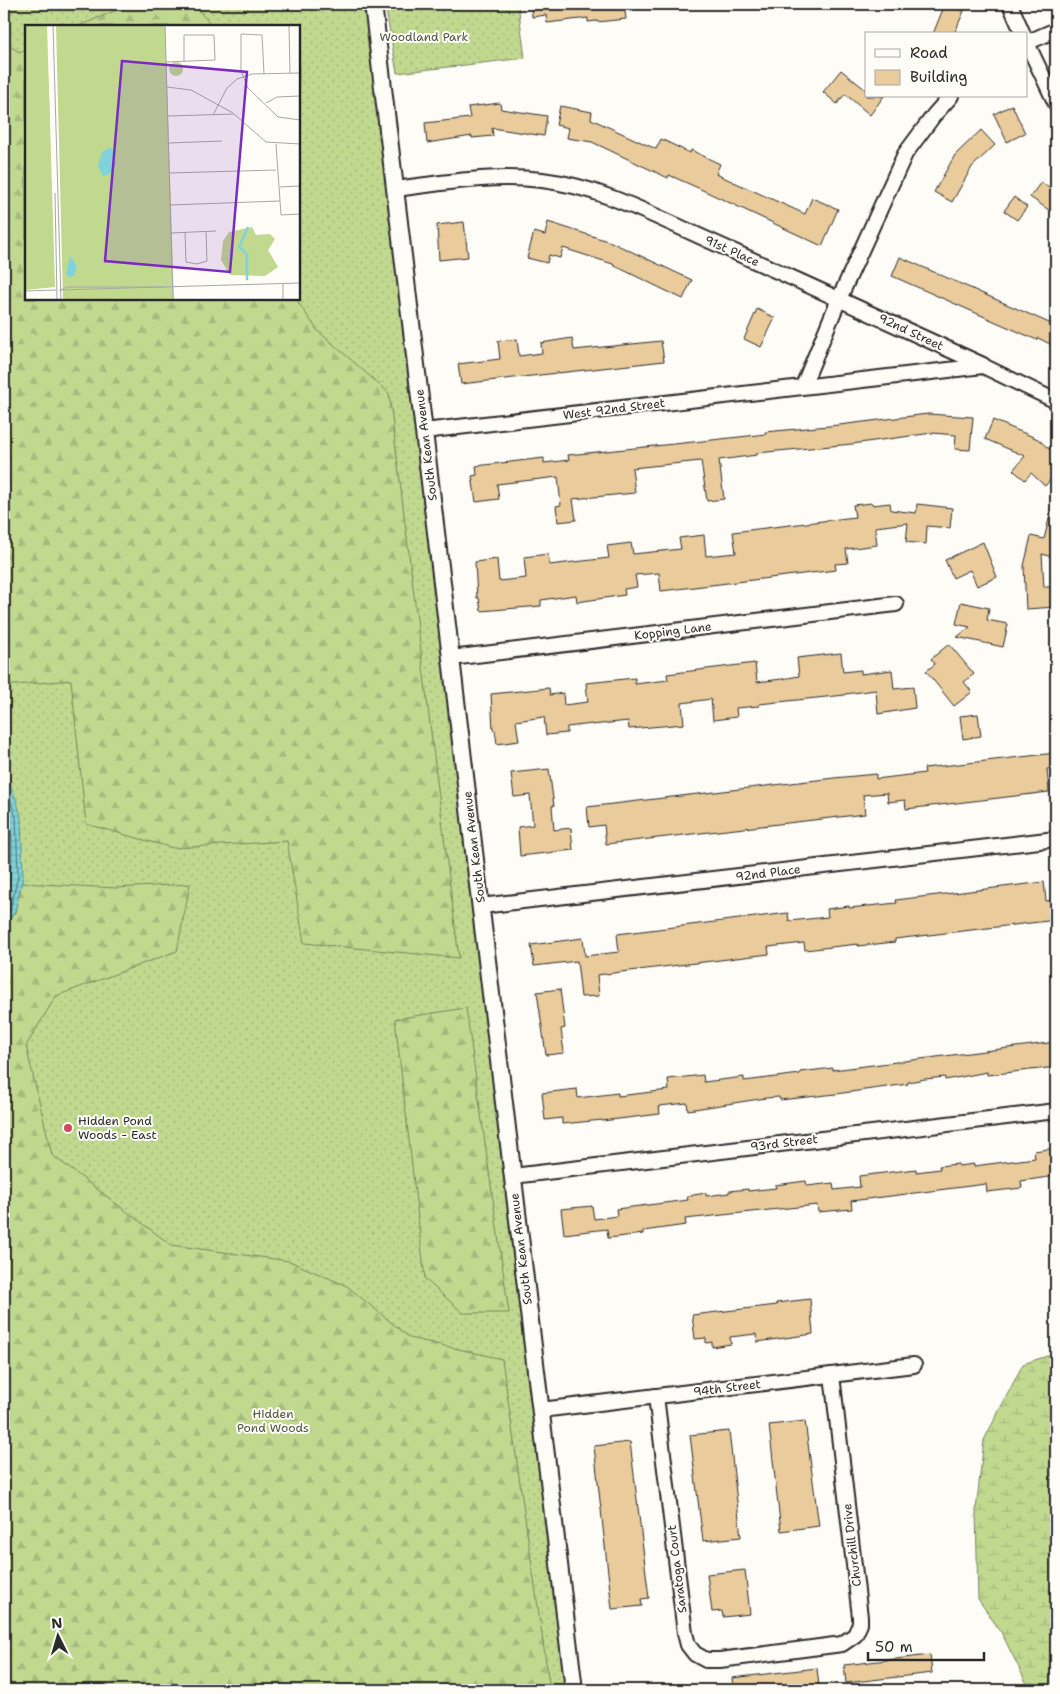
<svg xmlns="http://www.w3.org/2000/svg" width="1060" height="1694" viewBox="0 0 1060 1694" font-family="'Shantell Sans',sans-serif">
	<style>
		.grass { fill: url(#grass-dots); stroke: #76825d; fill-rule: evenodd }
		.forest { fill: url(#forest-firs); stroke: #76825d }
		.wetland { fill: url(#wetland-marsh); stroke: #76825d }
		.water { fill: url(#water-rules); stroke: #5f8f94 }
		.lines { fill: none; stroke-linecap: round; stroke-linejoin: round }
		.shore { stroke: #4d6e71; stroke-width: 1 }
		.building { fill: #e9cb9c; stroke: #2b2b2b }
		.minor-casing { stroke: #2b2b2b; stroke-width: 18 }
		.tertiary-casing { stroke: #2b2b2b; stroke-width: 20 }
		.minor { stroke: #fdfcf7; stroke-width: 14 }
		.tertiary { stroke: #fdfcf7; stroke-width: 16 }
		.poi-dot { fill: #d1495b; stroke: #fdfcf7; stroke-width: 2 }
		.labels { text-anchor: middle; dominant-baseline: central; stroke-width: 4; stroke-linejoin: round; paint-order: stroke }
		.park-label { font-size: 12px; fill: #505644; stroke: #fdfcf7 }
		.street-label { font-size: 12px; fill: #2b2b2b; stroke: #fdfcf7 }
		.poi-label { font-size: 12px; fill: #2b2b2b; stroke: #fdfcf7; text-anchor: start }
		.inset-river { fill: none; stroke: #81d2da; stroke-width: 2.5 }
		.inset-road { fill: none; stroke: #a9a8a5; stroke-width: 1 }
		.view { fill: #7b2cbf; fill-opacity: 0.15; stroke: #7b2cbf; stroke-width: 2.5 }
		.inset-edge { fill: none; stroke: #2b2b2b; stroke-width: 2.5 }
	</style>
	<defs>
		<pattern id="grass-dots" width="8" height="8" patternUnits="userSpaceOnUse" patternTransform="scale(1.25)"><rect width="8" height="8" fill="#c0d98f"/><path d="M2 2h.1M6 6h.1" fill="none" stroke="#a5ba7c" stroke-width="1.8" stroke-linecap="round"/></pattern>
		<pattern id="forest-firs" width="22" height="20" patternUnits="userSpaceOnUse" patternTransform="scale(1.25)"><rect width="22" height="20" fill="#c0d98f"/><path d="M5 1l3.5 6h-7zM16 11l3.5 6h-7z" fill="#a5ba7c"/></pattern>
		<pattern id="wetland-marsh" width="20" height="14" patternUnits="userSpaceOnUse" patternTransform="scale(1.25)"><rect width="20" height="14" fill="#c0d98f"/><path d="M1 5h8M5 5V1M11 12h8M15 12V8" fill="none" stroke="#a5ba7c"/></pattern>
		<pattern id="water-rules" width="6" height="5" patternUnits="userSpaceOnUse" patternTransform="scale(1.25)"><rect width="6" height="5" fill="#81d2da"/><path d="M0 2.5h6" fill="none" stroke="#70b4bb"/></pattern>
	</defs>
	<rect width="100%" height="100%" fill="#fdfcf7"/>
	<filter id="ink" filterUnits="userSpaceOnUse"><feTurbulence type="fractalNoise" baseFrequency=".02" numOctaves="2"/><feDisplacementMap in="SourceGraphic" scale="10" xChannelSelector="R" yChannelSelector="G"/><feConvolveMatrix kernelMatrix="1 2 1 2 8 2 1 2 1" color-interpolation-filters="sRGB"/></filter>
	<g filter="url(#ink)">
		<!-- grass -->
		<g class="grass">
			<path d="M 4,4 L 371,4 L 576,1690 L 4,1690 ZM 26,26 L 299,26 L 299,299 L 26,299 Z"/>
			<polygon points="385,4 518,4 525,58 397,73"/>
		</g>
		<!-- forest -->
		<g class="forest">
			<polygon points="126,4 192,4 213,26 79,26 119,9"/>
			<polygon points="4,42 19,52 26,49 26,299 296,299 317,330 389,393 459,958 304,943 287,841 173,848 86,824 71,680 4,686"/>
			<polygon points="21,883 116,888 190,884 177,951 56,996 26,1046 52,1155 171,1245 289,1261 347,1286 410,1338 502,1359 550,1690 4,1690 4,927 15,912"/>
			<polygon points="466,1008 509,1313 463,1313 425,1279 395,1019"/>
		</g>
		<!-- wetland -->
		<polygon class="wetland" points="1056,1353 1056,1690 1030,1690 1001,1632 978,1599 976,1510 984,1440 1023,1364"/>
		<!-- water -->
		<polygon class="water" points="4,769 17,802 21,817 23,877 15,912 4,927"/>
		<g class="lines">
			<!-- shore -->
			<g class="shore">
				<polyline points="4,782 16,817 18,876 10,910 4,919"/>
				<path d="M 4,798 C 17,829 12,876 4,908"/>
			</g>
		</g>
		<!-- building -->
		<g class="building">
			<polygon points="531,4 624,4 626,19 597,22 597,21 588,22 588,18 547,23 546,15 532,17"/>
			<polygon points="945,4 964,11 954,34 933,34"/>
			<polygon points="841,70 866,90 866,96 884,96 870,115 845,94 837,104 823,92"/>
			<polygon points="500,103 501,109 547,116 544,136 492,128 493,136 472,138 472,136 427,143 425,123 470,118 468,107"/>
			<polygon points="1012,105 1025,133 1007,142 994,114"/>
			<polygon points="560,106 592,112 591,119 656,149 661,139 690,153 691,150 720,164 716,174 805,214 812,198 838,209 822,246 696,187 669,175 668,178 592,142 567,138 569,128 556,125"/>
			<polygon points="981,130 995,145 972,167 952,202 934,192 955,155"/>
			<polygon points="1041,182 1056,193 1056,215 1030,197"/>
			<polygon points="1014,197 1027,207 1017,220 1004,211"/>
			<polygon points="464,222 468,257 439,260 437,225"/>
			<polygon points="548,222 611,242 692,280 683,299 613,265 613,264 563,248 560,258 549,255 547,263 527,258 534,232 545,235"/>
			<polygon points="900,257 1056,326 1056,347 1038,338 1037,340 892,276"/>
			<polygon points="757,309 775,318 761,347 744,339"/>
			<polygon points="572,338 574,350 661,341 664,361 461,384 458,364 500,359 498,341 517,339 519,356 542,353 541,343"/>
			<polygon points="928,414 973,417 970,450 955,449 956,435 932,433 852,444 757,453 757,455 719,460 724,499 707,501 701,461 632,468 635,493 573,499 576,520 558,522 556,506 561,505 558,477 497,484 499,499 476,502 472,476 477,475 476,466 544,458 544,463 569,460 568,455 712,440 766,434 765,432 839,425"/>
			<polygon points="993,420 1038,439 1049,449 1056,441 1056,473 1045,486 1031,473 1025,480 1013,470 1025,456 985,439"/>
			<polygon points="872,503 873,505 890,503 891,510 916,513 917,504 952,508 950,528 927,526 926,544 906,542 908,523 875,527 877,545 846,549 848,563 835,564 836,570 661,591 659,573 635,575 637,587 624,589 625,595 577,602 576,595 541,600 541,606 481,611 479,598 477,598 475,562 497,559 499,581 526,578 524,557 548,554 549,565 609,558 607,546 631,543 633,554 681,549 679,538 704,535 706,556 736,553 733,532 855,517 853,505"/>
			<polygon points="1052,507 1056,507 1056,558 1042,554 1044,587 1056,587 1056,607 1026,609 1024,566 1031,536 1044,539"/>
			<polygon points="983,542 997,577 977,586 970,570 953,578 945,560"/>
			<polygon points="961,602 989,608 987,620 1008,624 1003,647 957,637 970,627 956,624"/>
			<polygon points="949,644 974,674 964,682 972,692 954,706 926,671 935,664 931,659"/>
			<polygon points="841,653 843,672 861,670 861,674 892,670 894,689 913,687 915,708 878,714 876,690 845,694 845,695 759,704 759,706 736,708 737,717 713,720 711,699 682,703 684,724 629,729 628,721 592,725 592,724 567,727 567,733 546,735 544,717 516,721 519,741 497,744 495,730 493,730 491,694 549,688 550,695 563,693 564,705 588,702 586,683 635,678 635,684 668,680 667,674 755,663 757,682 782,679 799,676 797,658"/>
			<polygon points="978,714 981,736 963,739 960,716"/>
			<polygon points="1056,753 1056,768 1047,769 1049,792 906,809 905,800 888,802 887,793 863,795 865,814 606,844 604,825 589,827 587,807 834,778 876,774 876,779 925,773 924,768"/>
			<polygon points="549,769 554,806 552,806 554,830 571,828 573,850 520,856 518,827 533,825 530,795 514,797 511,773"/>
			<polygon points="1044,882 1046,901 1056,900 1056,920 895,939 895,942 858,946 858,944 805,950 804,943 768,947 769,954 597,975 599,996 581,997 577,961 534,966 531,945 583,938 585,956 619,952 617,934 788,913 789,921 828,917 827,909 849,906 849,908 897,903 896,900"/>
			<polygon points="560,989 565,1028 561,1029 564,1053 546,1055 537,992"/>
			<polygon points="1056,1042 1056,1067 1048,1068 987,1075 987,1072 945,1080 945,1077 925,1079 908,1082 908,1084 836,1094 780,1100 779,1097 766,1098 688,1110 687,1103 659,1106 660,1114 602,1121 602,1120 562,1124 562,1118 545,1120 542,1093 577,1089 578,1098 618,1093 618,1096 669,1090 668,1079 703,1075 704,1082 744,1077 744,1081 800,1074 800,1072 833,1068 833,1070"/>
			<polygon points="1056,1148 1056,1176 1021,1181 1022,1188 987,1192 986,1184 851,1201 852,1209 818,1212 817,1205 685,1219 686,1225 643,1231 643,1234 608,1238 607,1229 564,1234 561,1209 592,1206 594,1219 617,1216 616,1209 688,1200 687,1196 706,1193 706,1196 729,1193 729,1191 748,1189 748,1191 776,1188 775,1185 806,1181 807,1186 833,1183 834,1190 860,1187 859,1176 916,1169 916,1172 940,1169 939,1166 958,1164 959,1166 974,1164 974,1166 1035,1158 1034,1151"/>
			<polygon points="810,1299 813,1334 757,1342 756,1334 730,1337 731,1344 712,1347 712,1342 706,1343 706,1338 695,1339 692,1315 777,1305 776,1303"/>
			<polygon points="805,1421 819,1526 781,1531 769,1425"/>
			<polygon points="729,1431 741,1537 703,1541 690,1435"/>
			<polygon points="630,1442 649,1598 641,1599 642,1606 612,1609 594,1446"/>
			<polygon points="745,1570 750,1614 723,1617 722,1611 712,1612 707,1574"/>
			<polygon points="930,1655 932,1673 846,1683 844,1665"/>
			<polygon points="817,1668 819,1686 781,1690 733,1690 732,1678"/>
		</g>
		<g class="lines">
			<defs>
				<g id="minor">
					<polyline points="1010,4 1023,34"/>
					<polyline points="1026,41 1056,104"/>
					<polyline points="1026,43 1056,30"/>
					<path d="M 395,189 C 444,183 492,174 542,180 C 601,187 654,216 708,240 C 800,281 891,323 983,365"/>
					<polyline points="803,386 839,299 905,154 934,115 951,96"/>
					<polyline points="424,431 983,366 1056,401"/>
					<polyline points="451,658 896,604"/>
					<polyline points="481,906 1056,839"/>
					<polyline points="513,1176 1056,1111"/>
					<polyline points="656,1396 685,1633 688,1645 695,1654 706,1660 720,1660 842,1644 855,1635 860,1624 860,1617 832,1375"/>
					<polyline points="541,1410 914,1365"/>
				</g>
				<polyline id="tertiary" points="373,4 574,1690"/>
			</defs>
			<!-- minor casing -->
			<use href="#minor" class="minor-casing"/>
			<!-- tertiary casing -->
			<use href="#tertiary" class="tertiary-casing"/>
			<!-- minor -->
			<use href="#minor" class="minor"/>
			<!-- tertiary -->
			<use href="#tertiary" class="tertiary"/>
		</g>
	</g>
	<!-- markers -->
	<circle class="poi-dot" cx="68" cy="1128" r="5"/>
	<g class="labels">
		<!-- park labels -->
		<g class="park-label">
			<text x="424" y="37">Woodland Park</text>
			<text x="273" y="1414">Hidden<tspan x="273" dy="14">Pond Woods</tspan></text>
		</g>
		<!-- street labels -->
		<g class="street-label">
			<text transform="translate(732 251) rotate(24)">91st Place</text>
			<text transform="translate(911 332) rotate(25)">92nd Street</text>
			<text transform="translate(614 409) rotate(-7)">West 92nd Street</text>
			<text transform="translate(426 445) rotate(-97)">South Kean Avenue</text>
			<text transform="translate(673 631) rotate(-7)">Kopping Lane</text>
			<text transform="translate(474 847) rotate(-97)">South Kean Avenue</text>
			<text transform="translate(768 873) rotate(-7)">92nd Place</text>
			<text transform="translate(784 1143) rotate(-7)">93rd Street</text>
			<text transform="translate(521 1249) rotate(-97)">South Kean Avenue</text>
			<text transform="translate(727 1388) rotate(-7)">94th Street</text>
			<text transform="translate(852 1545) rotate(-97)">Churchill Drive</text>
			<text transform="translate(677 1569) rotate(-97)">Saratoga Court</text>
		</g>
		<!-- poi labels -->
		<g class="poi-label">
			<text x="78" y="1121">Hidden Pond<tspan x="78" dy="14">Woods - East</tspan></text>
		</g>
	</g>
	<!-- overview -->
	<g transform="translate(25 25)">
		<rect width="275" height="275" fill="#fdfcf7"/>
		<path d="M 0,0 L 22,0 L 30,262 L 0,265 ZM 31,0 L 140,0 L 149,275 L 38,275 ZM144 44a7 7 0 1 1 14 0a7 7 0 1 1-14 0Z" fill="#c0d98f"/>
		<path d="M 33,0 L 61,0 L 61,26 L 77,33 L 86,32 L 99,42 L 117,35 L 121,40 L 127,48 L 126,69 L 139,86 L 141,154 L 123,150 L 122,138 L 99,134 L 98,117 L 53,117 L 48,101 L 36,93 ZM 14,6 L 21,6 L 25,92 L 16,92 L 13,100 L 0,94 L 0,46 L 3,46 L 9,32 ZM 0,101 L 25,113 L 28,237 L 23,240 L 24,257 L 1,262 ZM 35,103 L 42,105 L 50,125 L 58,128 L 80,151 L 90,140 L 110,142 L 108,150 L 93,154 L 89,159 L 91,173 L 104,185 L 118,188 L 142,201 L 145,253 L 140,259 L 91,259 L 83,241 L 70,240 L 62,257 L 42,259 L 52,241 L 45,232 L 41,237 ZM 133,160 L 142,160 L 144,196 L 134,191 ZM 143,266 L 143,275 L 87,275 L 86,268 Z" fill="#c0d98f"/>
		<path d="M 116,0 L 126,0 L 124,20 L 117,35 L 111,38 L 92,28 L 101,13 ZM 227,202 L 231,210 L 245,209 L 250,214 L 243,225 L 253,242 L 240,251 L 205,250 L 196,235 L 198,216 L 204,207 Z" fill="#c0d98f"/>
		<path d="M 85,122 L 90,127 L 91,140 L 85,149 L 78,151 L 73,141 L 77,127 ZM 45,231 L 52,241 L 49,251 L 44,252 L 41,249 Z" fill="#81d2da"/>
		<path class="inset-river" d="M 222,255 L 222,229 L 214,222 L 223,202"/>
		<path class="inset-road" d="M 28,0 L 36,275M 140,0 L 148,275M 264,0 L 265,48M 141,37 L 190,35 L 189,10 L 159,10 L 159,36M 239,49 L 237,10 L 216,9 L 216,46 L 223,63 L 253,92 L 275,95M 142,62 L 166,65 L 208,88M 241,78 L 252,72 L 275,71M 188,90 L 202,63 L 212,54 L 227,49 L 275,48M 143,91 L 209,89 L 241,117 L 275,119M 144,118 L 197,116M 251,119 L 256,190 L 275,189M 144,148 L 251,145M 255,162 L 275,161M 30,168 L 32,275M 145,180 L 255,176M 160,207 L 161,237 L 172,239 L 182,236 L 181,207M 146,208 L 191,206M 258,259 L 258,275M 34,265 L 275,258M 36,265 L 42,262 L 141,262M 0,266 L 31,265"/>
		<path class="view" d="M 97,36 L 222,47 L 205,247 L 80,236 Z"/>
		<rect width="275" height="275" class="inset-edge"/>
	</g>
	<!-- margin -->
	<rect width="1060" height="1694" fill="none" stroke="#fdfcf7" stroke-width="20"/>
	<rect x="10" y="10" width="1040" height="1674" fill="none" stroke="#2b2b2b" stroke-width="2" filter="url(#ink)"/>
	<!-- legend -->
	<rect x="865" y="32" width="162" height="65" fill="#fdfcf7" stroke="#a9a8a5"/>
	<rect x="875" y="49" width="25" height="8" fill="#fdfcf7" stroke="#a9a8a5"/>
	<text x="910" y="58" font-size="15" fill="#2b2b2b">Road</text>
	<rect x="875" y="70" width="25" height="15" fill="#e9cb9c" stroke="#a9a8a5"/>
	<text x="910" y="82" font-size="15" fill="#2b2b2b">Building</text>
	<!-- north arrow -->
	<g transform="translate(58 1636) rotate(355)" stroke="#fdfcf7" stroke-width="4" paint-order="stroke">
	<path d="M0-4L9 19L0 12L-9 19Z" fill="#2b2b2b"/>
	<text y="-8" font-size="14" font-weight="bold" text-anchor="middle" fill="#2b2b2b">N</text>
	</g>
	<!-- scale -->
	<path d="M868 1652v8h116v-8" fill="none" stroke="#2b2b2b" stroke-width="2.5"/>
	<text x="875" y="1652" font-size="15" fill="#2b2b2b" stroke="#fdfcf7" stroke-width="4" paint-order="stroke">50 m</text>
</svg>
